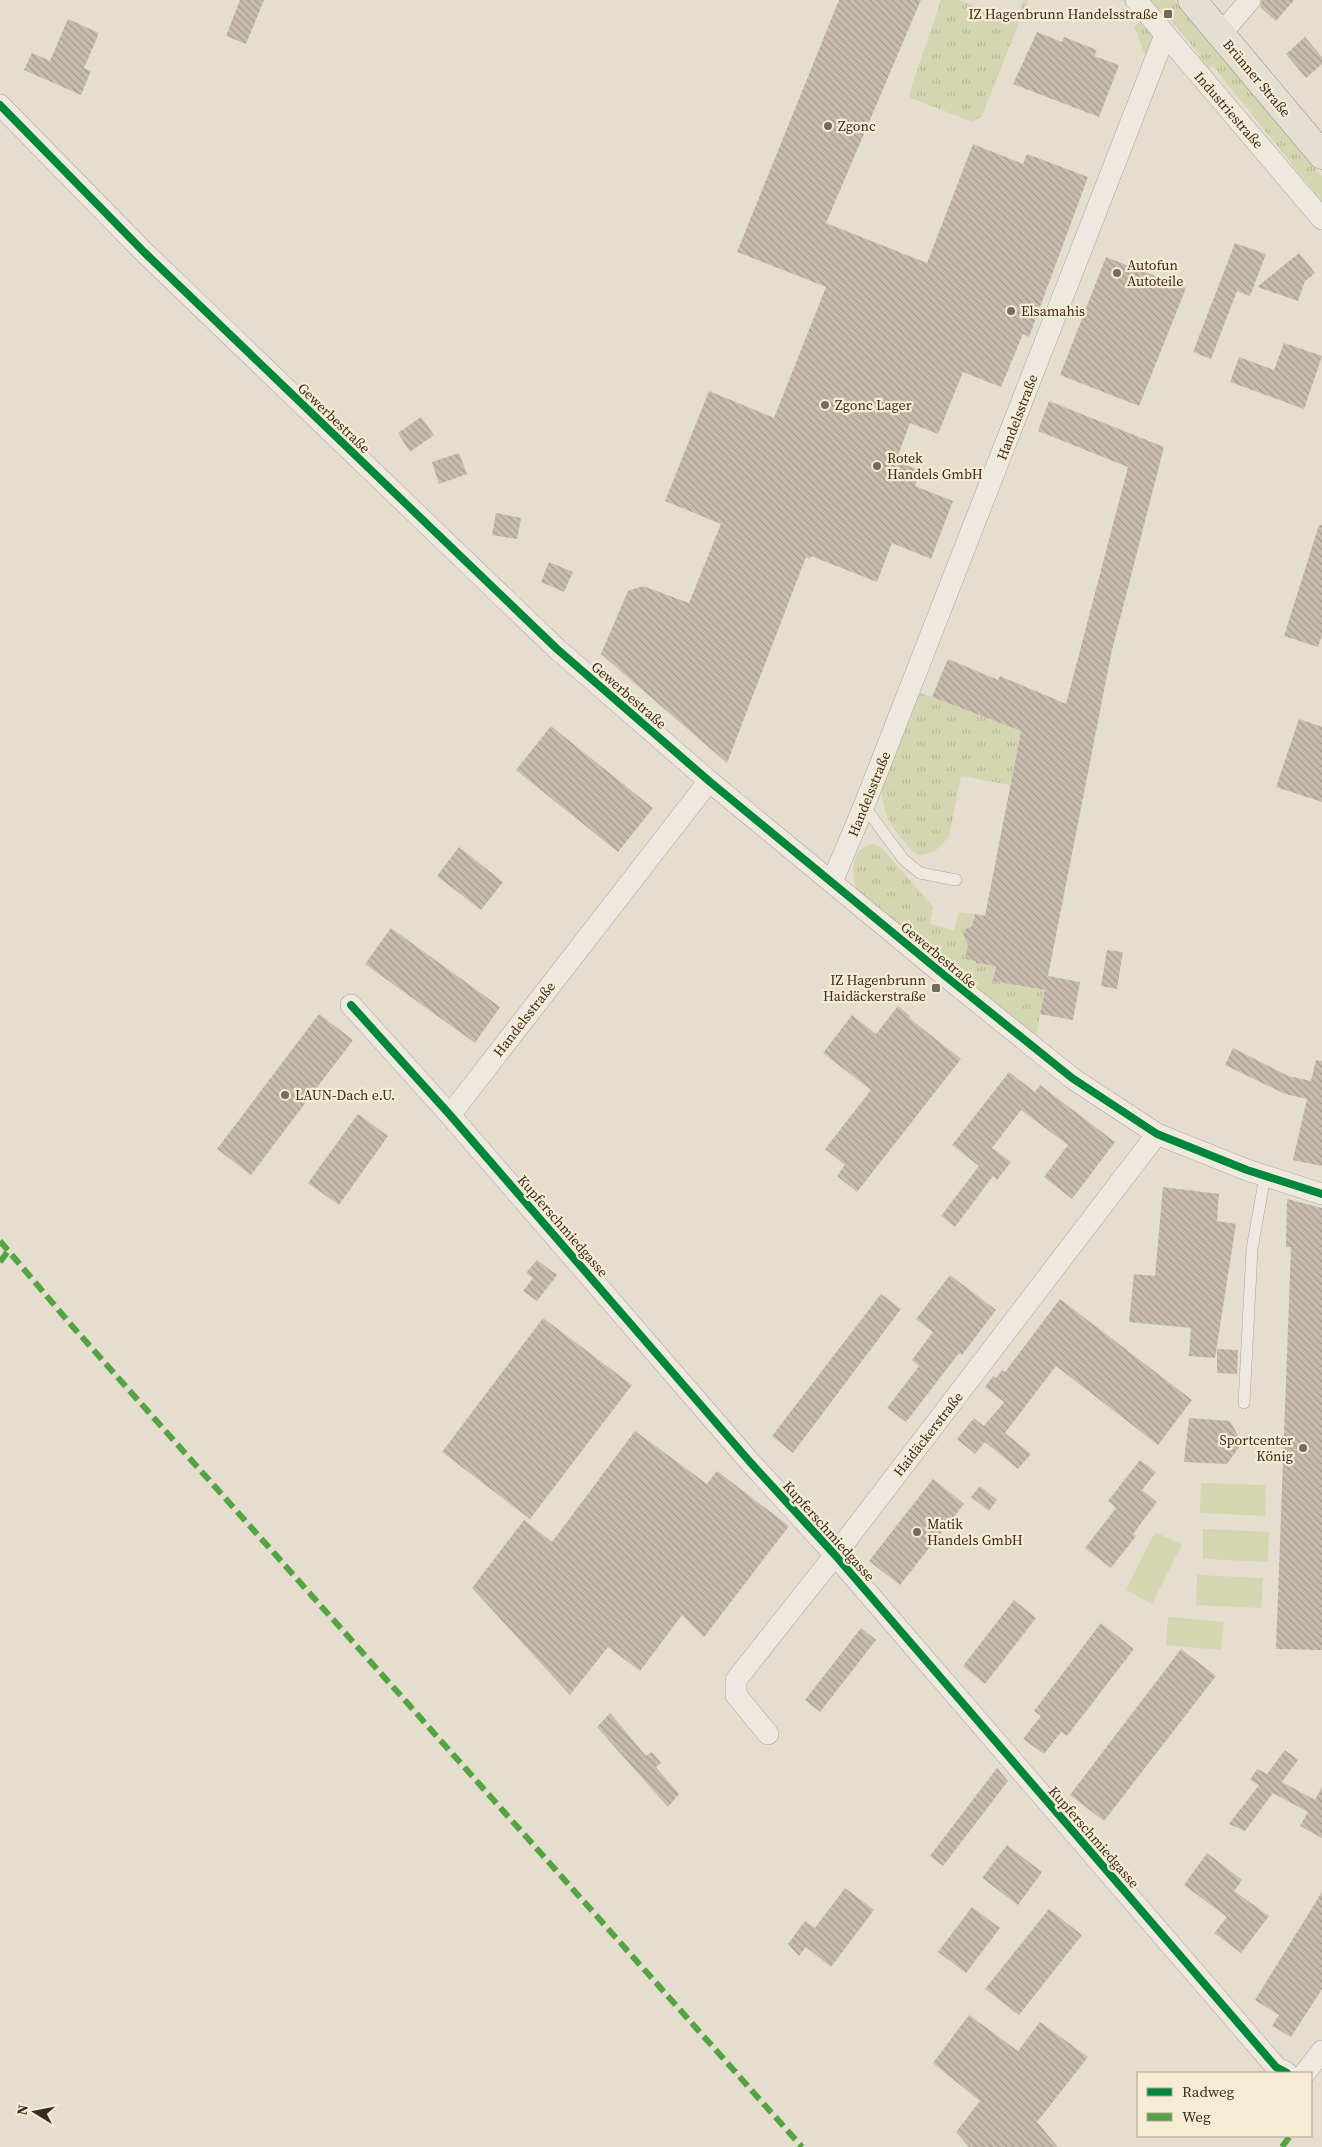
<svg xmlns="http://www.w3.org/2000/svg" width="1322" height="2147" viewBox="0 0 1322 2147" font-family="'Source Serif 4',serif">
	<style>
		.grass { fill: url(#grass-tufts) }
		.garden { fill: #d4d5b1 }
		.building { fill: url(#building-back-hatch) }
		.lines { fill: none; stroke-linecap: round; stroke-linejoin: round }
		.lane-casing { stroke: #aba397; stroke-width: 12 }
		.street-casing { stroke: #aba397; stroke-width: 22 }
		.primary-casing { stroke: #90887e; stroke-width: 29 }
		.lane { stroke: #ede9e0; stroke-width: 11 }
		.street { stroke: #ede9e0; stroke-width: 21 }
		.primary { stroke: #e4dfd2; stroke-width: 28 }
		.quiet { stroke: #54a441; stroke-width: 6; stroke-dasharray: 12 6; stroke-linecap: butt }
		.cycleway-casing { stroke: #f6ecd4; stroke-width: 11 }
		.cycleway { stroke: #00873e; stroke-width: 8 }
		.poi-dot { fill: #766a5d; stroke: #f6ecd4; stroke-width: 2 }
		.labels { text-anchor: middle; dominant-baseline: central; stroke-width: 4.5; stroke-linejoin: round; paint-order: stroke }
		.poi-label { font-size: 14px; fill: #3a2b1f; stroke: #f6ecd4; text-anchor: start }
		.street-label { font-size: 14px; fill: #3a2b1f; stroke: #f6ecd4 }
	</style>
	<defs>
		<pattern id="grass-tufts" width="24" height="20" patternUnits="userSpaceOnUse" patternTransform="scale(1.25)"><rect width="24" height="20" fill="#d4d5b1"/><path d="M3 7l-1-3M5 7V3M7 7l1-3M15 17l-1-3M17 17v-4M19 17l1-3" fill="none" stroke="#b7b798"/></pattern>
		<pattern id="building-back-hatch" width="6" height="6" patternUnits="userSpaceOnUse" patternTransform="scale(1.25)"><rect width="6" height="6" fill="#c9bcaf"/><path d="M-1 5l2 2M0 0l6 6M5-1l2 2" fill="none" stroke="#a4998e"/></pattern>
	</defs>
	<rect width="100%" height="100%" fill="#e5decf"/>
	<!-- grass -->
	<g class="grass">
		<polygon points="941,0 959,0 1015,22 1023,0 1028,0 982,116 973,122 911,98 909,94"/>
		<path d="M 1122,0 L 1126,0 L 1154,35 L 1146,54 C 1140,49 1140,35 1134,27 L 1140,21 Z"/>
		<polygon points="1147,0 1174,0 1322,176 1322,202 1213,66 1207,70 1197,58 1200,55 1161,9 1157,10"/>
		<polygon points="918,692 1021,731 1010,785 961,776 949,837 934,852 918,855 912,851 893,828 886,815 880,789"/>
		<path d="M 875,844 L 882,848 L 933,907 L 930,924 L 954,930 L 959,912 L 975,914 L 972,928 L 964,931 L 963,938 L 969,944 L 976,963 L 997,964 L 994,981 L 1045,990 L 1036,1036 L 857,892 C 851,874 849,846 875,844 Z"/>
	</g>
	<!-- garden -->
	<g class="garden">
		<polygon points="1201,1483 1266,1485 1265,1516 1200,1513"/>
		<polygon points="1203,1529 1269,1532 1268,1562 1203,1559"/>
		<polygon points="1155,1532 1182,1545 1152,1604 1126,1590"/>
		<polygon points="1197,1575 1263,1578 1261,1608 1196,1605"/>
		<polygon points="1168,1617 1224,1622 1221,1650 1166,1645"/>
	</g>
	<!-- building -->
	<g class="building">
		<polygon points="240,0 264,0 246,44 226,36"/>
		<polygon points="839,0 921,0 826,223 927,263 973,144 1023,164 1027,154 1088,177 1029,337 1023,334 1001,387 963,372 938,434 910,423 896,461 920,471 915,486 953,501 931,559 892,543 877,582 811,556 810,559 806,557 727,763 601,654 628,591 643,586 689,603 721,524 665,501 709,391 774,418 826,287 737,252"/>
		<polygon points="1262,0 1294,0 1276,21 1260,7"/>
		<polygon points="68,19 99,33 84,68 91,71 81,95 24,70 32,53 50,61"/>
		<polygon points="1037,32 1062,42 1064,37 1097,50 1094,56 1119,65 1099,117 1013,84"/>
		<polygon points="1305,37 1322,57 1322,64 1306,78 1286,54"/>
		<polygon points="1235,243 1266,254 1250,296 1237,291 1211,359 1193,352"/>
		<polygon points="1299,253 1315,273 1305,281 1298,301 1257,287"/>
		<polygon points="1106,257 1186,288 1139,406 1060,375"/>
		<polygon points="1284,343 1322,356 1304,409 1230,382 1239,357 1274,370"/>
		<polygon points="1049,401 1164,447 1112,650 1048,976 1080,982 1073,1020 1040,1014 1045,990 993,981 996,966 976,963 976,961 966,959 968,945 963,935 966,929 972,926 975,914 985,916 1021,731 932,697 948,659 998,680 1000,676 1066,704 1128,467 1038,431"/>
		<polygon points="421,417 434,435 410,452 398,433"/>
		<polygon points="459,453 467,474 439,484 432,462"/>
		<polygon points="496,513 521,518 517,539 492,535"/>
		<polygon points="1319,525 1322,525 1322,635 1318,647 1284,636"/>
		<polygon points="549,562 573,572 564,592 541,582"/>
		<polygon points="1299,719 1322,727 1322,802 1276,787"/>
		<polygon points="551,726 653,808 618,852 516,770"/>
		<polygon points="459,847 503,882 481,910 437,876"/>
		<polygon points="391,928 500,1007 475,1043 365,964"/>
		<polygon points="1107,950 1123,952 1117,989 1101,986"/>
		<polygon points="898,1006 910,1016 909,1018 961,1059 857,1192 837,1176 845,1165 825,1149 871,1090 823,1053 852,1015 876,1034"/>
		<polygon points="319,1014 353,1040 251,1175 217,1149"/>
		<polygon points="1233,1048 1288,1076 1311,1081 1316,1060 1322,1061 1322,1166 1293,1160 1307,1099 1285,1094 1225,1065"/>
		<polygon points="1009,1072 1035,1092 1040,1085 1115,1142 1072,1199 1044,1177 1068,1145 1021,1110 992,1148 1011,1162 997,1180 993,1176 955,1227 941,1216 979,1166 952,1145"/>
		<polygon points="358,1114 388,1136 339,1205 308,1183"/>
		<polygon points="1163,1187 1219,1194 1217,1221 1236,1224 1215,1358 1189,1356 1191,1328 1129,1322 1134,1274 1155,1276"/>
		<polygon points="1287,1199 1322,1208 1322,1650 1276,1649 1291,1247 1286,1247"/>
		<polygon points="537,1260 557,1275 537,1301 523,1291 533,1278 526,1273"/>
		<polygon points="950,1275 996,1310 962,1355 959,1353 906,1422 887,1408 919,1366 912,1360 933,1332 916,1319"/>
		<polygon points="881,1294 901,1309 793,1453 772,1436"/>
		<polygon points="1060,1299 1192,1400 1158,1445 1056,1366 1005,1433 1031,1454 1018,1469 985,1442 975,1454 957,1439 974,1418 984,1426 1004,1402 985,1387 993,1376 996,1378 1002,1370 1005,1372"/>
		<polygon points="543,1318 632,1385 530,1519 442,1452"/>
		<polygon points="1217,1349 1238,1350 1237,1374 1217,1373"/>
		<polygon points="1189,1418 1230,1421 1242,1443 1227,1464 1184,1462"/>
		<polygon points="635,1431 707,1484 717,1471 789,1526 704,1637 682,1615 640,1671 608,1647 570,1695 472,1588 524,1520 552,1542"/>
		<polygon points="1140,1460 1156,1472 1142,1490 1157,1502 1133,1534 1136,1536 1111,1568 1085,1548 1116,1508 1108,1501"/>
		<polygon points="933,1479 964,1504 900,1585 869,1561"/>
		<polygon points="980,1486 997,1500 989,1511 971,1497"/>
		<polygon points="1014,1600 1036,1618 985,1684 963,1666"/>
		<polygon points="1101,1623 1134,1649 1067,1736 1061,1732 1044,1754 1023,1739 1041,1716 1034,1711"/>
		<polygon points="861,1628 876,1640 820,1712 805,1700"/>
		<polygon points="1181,1649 1216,1676 1104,1821 1070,1795"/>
		<polygon points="610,1713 646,1756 652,1752 661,1763 656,1767 679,1794 668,1807 597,1727"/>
		<polygon points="1285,1750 1298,1760 1282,1782 1315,1800 1322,1787 1322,1838 1300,1826 1308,1812 1273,1793 1245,1831 1229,1824 1259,1785 1250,1780 1257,1769 1267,1774"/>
		<polygon points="997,1768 1008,1781 943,1866 930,1856"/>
		<polygon points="1007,1845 1042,1872 1018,1905 982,1878"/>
		<polygon points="1207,1853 1242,1880 1234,1891 1269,1916 1241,1953 1214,1933 1227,1917 1184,1885"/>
		<polygon points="845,1888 874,1910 831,1967 806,1947 799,1956 788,1944 805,1921 815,1928"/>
		<polygon points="1322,1892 1322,1989 1291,2037 1272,2026 1279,2015 1255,2000"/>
		<polygon points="972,1907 1000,1928 966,1973 938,1952"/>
		<polygon points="1049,1909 1082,1935 1019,2015 985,1989"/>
		<polygon points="969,2015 1018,2051 1040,2022 1088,2057 1037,2122 1058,2147 969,2147 956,2132 980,2101 933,2063"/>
	</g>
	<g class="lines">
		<defs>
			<g id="lane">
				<polyline points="864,806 903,859 920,873 956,880"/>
				<polyline points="1244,1403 1252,1249 1265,1176"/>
			</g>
			<g id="street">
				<polyline points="1136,0 1322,219"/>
				<polyline points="1221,34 1250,0"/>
				<polyline points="0,105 144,252 557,649 709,781 944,975 1072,1078 1157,1134 1247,1170 1322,1194"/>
				<polyline points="832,882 864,806 1165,35"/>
				<polyline points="351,1005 450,1115 750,1462 835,1555 1276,2067 1287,2073"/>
				<polyline points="450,1115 709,781"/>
				<polyline points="768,1734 736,1695 736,1680 835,1555 1157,1134"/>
				<polyline points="1305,2073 1322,2051"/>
			</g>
			<polyline id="primary" points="1192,0 1322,155"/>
		</defs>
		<!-- lane casing -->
		<use href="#lane" class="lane-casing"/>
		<!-- street casing -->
		<use href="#street" class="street-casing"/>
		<!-- primary casing -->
		<use href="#primary" class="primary-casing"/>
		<!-- lane -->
		<use href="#lane" class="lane"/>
		<!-- street -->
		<use href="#street" class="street"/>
		<!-- primary -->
		<use href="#primary" class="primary"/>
		<!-- quiet -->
		<g class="quiet">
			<polyline points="0,1241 73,1327 802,2147"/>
			<polyline points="0,1262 8,1251"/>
			<polyline points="1282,2147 1290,2136"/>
		</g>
		<defs>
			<g id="cycleway">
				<polyline points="0,105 144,252 557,649 709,781 944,975 1072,1078 1157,1134 1247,1170 1322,1194"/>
				<polyline points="351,1005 450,1115 750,1462 835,1555 1276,2067 1287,2073"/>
			</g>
		</defs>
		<!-- cycleway casing -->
		<use href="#cycleway" class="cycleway-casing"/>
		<!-- cycleway -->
		<use href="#cycleway" class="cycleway"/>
	</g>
	<!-- markers -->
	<g class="poi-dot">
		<rect x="1163" y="9" width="10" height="10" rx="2.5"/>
		<circle cx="828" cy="126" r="5"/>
		<circle cx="1117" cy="273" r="5"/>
		<circle cx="1011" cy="311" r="5"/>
		<circle cx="825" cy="405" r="5"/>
		<circle cx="877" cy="466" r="5"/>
		<rect x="931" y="983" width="10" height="10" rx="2.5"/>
		<circle cx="285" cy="1095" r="5"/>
		<circle cx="1303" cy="1448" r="5"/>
		<circle cx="917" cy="1532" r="5"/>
	</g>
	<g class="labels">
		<!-- poi labels -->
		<g class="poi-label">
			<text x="1158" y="14" text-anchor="end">IZ Hagenbrunn Handelsstraße</text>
			<text x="838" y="126">Zgonc</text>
			<text x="1127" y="265">Autofun<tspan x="1127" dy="16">Autoteile</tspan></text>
			<text x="1021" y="311">Elsamahis</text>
			<text x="835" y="405">Zgonc Lager</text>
			<text x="887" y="458">Rotek<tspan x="887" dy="16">Handels GmbH</tspan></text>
			<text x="926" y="980" text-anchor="end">IZ Hagenbrunn<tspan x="926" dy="16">Haidäckerstraße</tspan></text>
			<text x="295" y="1095">LAUN-Dach e.U.</text>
			<text x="1293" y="1440" text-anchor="end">Sportcenter<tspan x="1293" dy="16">König</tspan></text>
			<text x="927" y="1524">Matik<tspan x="927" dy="16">Handels GmbH</tspan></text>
		</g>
		<!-- street labels -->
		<g class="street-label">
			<text transform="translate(1257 78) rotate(50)">Brünner Straße</text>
			<text transform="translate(1229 110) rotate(49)">Industriestraße</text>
			<text transform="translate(1017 417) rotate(-69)">Handelsstraße</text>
			<text transform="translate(334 418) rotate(44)">Gewerbestraße</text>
			<text transform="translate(629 695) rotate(41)">Gewerbestraße</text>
			<text transform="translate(869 794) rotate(-68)">Handelsstraße</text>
			<text transform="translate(939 955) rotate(40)">Gewerbestraße</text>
			<text transform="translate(524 1019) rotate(-52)">Handelsstraße</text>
			<text transform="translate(563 1226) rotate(49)">Kupferschmiedgasse</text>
			<text transform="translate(928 1434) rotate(-52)">Haidäckerstraße</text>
			<text transform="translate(829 1531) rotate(48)">Kupferschmiedgasse</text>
			<text transform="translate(1094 1837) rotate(49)">Kupferschmiedgasse</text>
		</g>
	</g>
	<!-- legend -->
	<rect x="1137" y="2072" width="175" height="65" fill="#f6ecd4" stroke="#ab9f8c"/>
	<rect x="1147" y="2088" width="25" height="8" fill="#00873e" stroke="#ab9f8c"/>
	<text x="1182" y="2097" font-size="15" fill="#3a2b1f">Radweg</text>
	<rect x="1147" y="2113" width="25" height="8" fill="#54a441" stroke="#ab9f8c"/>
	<text x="1182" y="2122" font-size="15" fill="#3a2b1f">Weg</text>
	<!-- north arrow -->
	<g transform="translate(35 2112) rotate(280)" stroke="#f6ecd4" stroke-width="4" paint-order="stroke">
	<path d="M0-4L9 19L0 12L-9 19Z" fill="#3a2b1f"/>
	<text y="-8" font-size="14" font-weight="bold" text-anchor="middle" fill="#3a2b1f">N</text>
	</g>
</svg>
